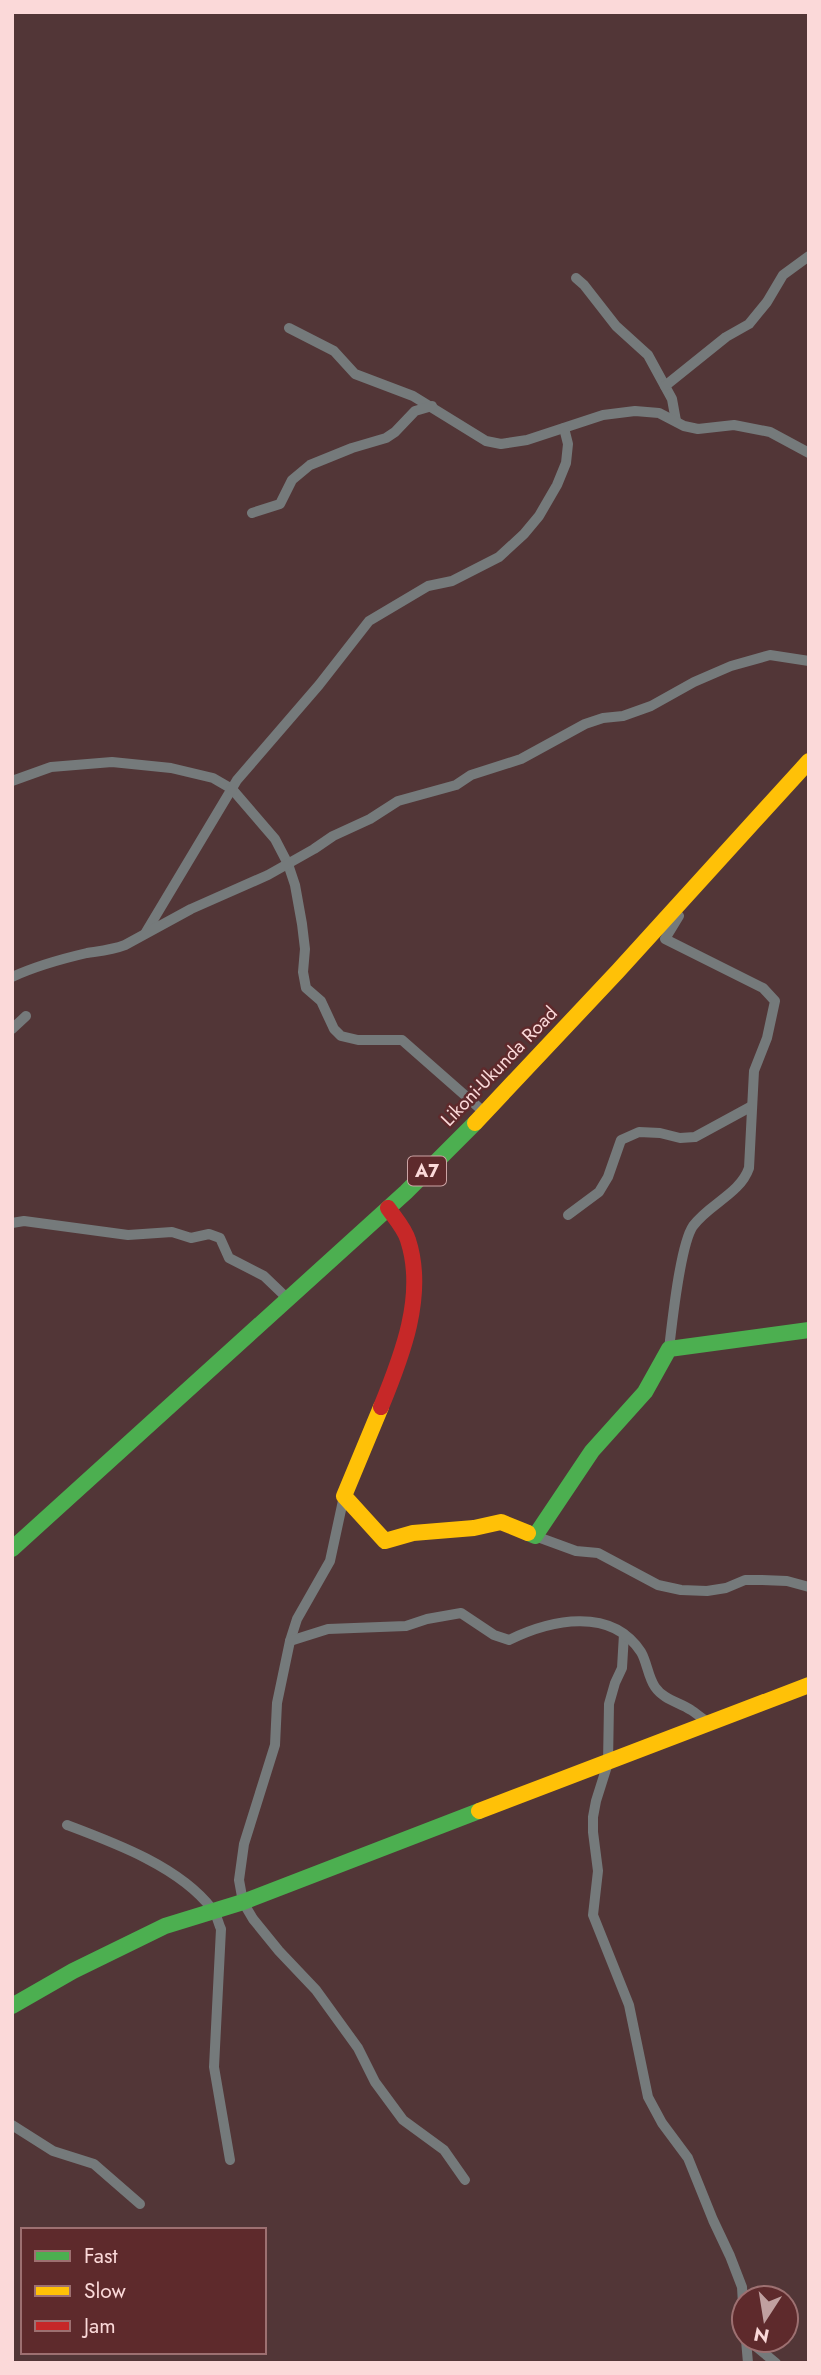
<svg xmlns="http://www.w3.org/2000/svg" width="821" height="2375" viewBox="0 0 821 2375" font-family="Jost,sans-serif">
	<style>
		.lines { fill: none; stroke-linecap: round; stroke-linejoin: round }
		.street { stroke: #757a7b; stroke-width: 10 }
		.fast { stroke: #4caf50; stroke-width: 16 }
		.slow { stroke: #ffc107; stroke-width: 16 }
		.jam { stroke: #c62828; stroke-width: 16 }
		.labels { text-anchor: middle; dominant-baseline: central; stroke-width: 5; stroke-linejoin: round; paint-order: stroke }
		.shield { fill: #5e2a2c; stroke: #cca4a5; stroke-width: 2 }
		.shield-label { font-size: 18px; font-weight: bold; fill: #fbd9d9 }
		.street-label { font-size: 19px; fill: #fbd9d9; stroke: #5e2a2c }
	</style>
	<rect width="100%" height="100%" fill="#523637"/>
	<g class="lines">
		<!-- street -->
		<g class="street">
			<polyline points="576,278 584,285 616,326 648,355 672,399 676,421"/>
			<polyline points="289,328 334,351 355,374 413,396 486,441 501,444 527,440 603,415 635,411 659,413 684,426 698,429 734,425 770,432 809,453"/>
			<polyline points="665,386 726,337 749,324 767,302 783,275 809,256"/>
			<polyline points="252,513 280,504 292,480 310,465 352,448 386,438 395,432 415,411 432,406"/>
			<polyline points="12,781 51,767 112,762 171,768 213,778 232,789 275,839 288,864 295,885 302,924 305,949 303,972 306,988 321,1001 334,1029 341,1036 358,1040 402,1040 485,1113"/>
			<polyline points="146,932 237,780 319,685 369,621 428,586 452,581 499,557 524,534 539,516 557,485 566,463 568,444 564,428"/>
			<path d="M 12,977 C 36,966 61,959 87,953 C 100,951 112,950 125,945 L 191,909 L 268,875 L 314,849 L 333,836 L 370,819 L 398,801 L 456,785 L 471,775 L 521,759 L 585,724 L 603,718 L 623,716 L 651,706 L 694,682 L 731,666 L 770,655 L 809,661"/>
			<polyline points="12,1029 26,1016"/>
			<polyline points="568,1215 599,1192 608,1177 621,1140 639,1132 660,1133 680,1138 695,1137 752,1106"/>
			<polyline points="12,1223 24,1221 128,1235 172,1232 191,1238 209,1234 220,1238 229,1258 264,1276 288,1299"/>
			<path d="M 669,1349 C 672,1324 680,1245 693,1226 C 709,1204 740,1194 749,1168 L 754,1071 L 767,1038 L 775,1001 L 763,988 L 665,939 L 679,916"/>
			<polyline points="344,1496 330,1561 297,1619 290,1641 277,1703 275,1745 244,1844 239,1880 243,1902 253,1919 279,1951 316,1990 358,2048 375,2082 403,2120 444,2150 465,2180"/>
			<polyline points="535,1536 576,1551 598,1553 658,1585 681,1590 707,1591 726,1588 745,1580 762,1580 787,1581 809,1587"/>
			<polyline points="624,1634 622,1668 615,1683 609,1704 608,1763 596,1801 593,1817 593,1832 598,1871 593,1915 629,2005 648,2097 662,2123 688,2158 713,2220 730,2256 742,2287 744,2322"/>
			<path d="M 290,1641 L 328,1629 L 406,1626 L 427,1619 L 461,1613 L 494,1635 L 509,1640 C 550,1620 611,1606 641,1652 C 647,1662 648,1677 655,1687 C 664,1700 679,1702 691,1710 C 698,1714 701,1719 709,1722"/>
			<path d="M 67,1825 C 115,1843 180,1867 212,1909 C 217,1914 218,1923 221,1929 L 214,2067 L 230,2160"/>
			<polyline points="12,2125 53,2151 94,2164 140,2204"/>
			<polyline points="746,2340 748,2363"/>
			<polyline points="748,2340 776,2363"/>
		</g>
		<!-- fast -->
		<g class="fast">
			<polyline points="528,1533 535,1536 592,1451 645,1392 669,1349 809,1330"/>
			<polyline points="12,1549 406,1192 475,1123"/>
			<polyline points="12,2006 73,1971 165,1926 243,1902 479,1811"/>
		</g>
		<!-- slow -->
		<g class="slow">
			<polyline points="475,1123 618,971 809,761"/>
			<polyline points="381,1407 344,1496 385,1541 413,1533 474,1528 501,1522 528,1533"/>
			<polyline points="479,1811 809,1685"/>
		</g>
		<!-- jam -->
		<path class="jam" d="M 381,1407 C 402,1356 426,1295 408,1240 C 405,1229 395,1218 388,1208"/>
	</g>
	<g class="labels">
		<!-- shield labels -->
		<rect class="shield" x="408" y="1156.5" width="38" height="29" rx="5"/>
		<g class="shield-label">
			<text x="427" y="1171">A7</text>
		</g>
		<!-- street labels -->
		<g class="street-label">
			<text transform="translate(499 1066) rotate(-46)">Likoni-Ukunda Road</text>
		</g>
	</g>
	<!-- border -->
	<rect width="821" height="2375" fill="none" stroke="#fbd9d9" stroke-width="28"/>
	<!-- legend -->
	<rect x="21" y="2228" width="245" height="126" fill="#5e2a2c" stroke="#9d7071" stroke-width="2"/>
	<rect x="35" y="2251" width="35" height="10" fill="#4caf50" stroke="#9d7071" stroke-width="2"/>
	<text x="84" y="2263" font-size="21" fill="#fbd9d9">Fast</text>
	<rect x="35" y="2286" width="35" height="10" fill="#ffc107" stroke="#9d7071" stroke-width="2"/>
	<text x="84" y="2298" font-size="21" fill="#fbd9d9">Slow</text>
	<rect x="35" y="2321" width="35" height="10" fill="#c62828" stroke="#9d7071" stroke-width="2"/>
	<text x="84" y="2333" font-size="21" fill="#fbd9d9">Jam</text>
	<!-- north arrow -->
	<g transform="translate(765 2319) rotate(192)"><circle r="33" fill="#5e2a2c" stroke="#9d7071" stroke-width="2"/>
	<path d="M0-5L12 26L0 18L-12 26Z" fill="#c0a0a0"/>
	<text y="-10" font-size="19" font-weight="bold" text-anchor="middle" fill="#fbd9d9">N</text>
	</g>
</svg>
